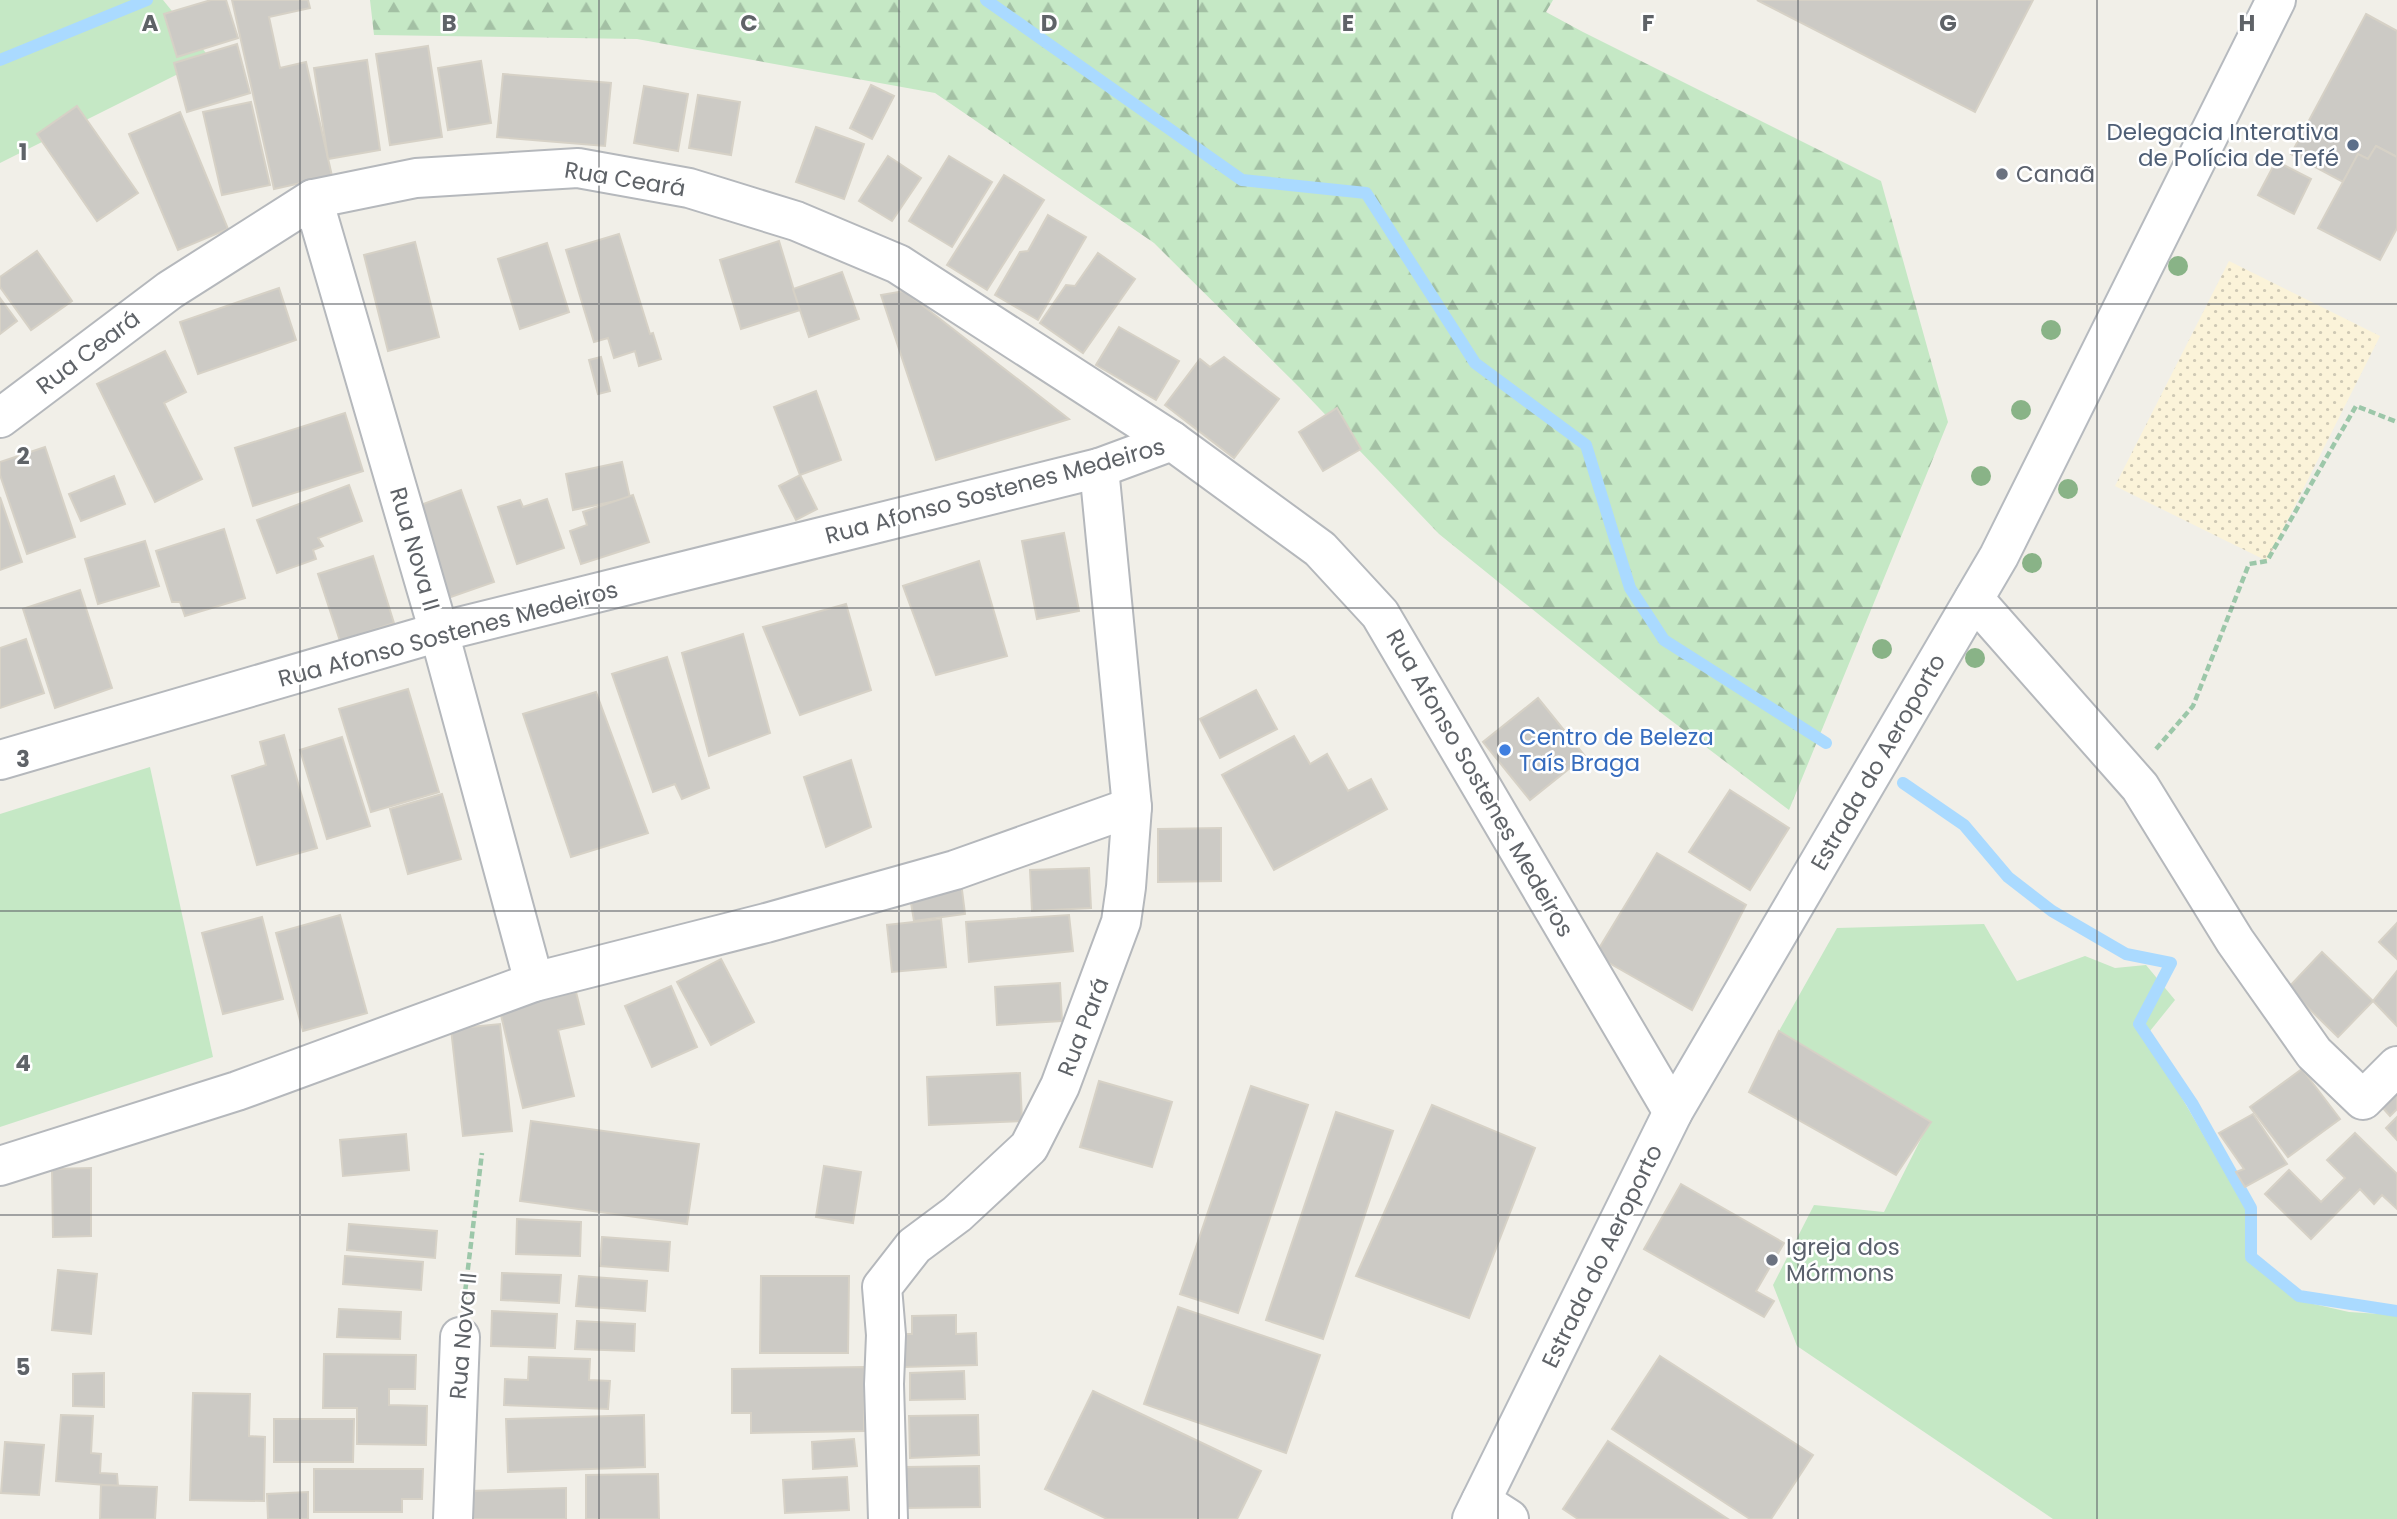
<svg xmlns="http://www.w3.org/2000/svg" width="2397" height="1519" viewBox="0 0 2397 1519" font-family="Poppins,sans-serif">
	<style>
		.green { fill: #c5e8c5 }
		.forest { fill: url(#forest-firs) }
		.sand { fill: url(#sand-dots) }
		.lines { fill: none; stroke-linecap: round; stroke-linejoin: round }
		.stream { stroke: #aadaff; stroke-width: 12 }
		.building { fill: #cccac5; stroke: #d6d1c6; stroke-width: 2 }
		.street-casing { stroke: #b5b8bc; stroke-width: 42 }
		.secondary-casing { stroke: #b6babf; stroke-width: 42 }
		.path { stroke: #9cc7a9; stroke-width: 4.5; stroke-dasharray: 7 3.5; stroke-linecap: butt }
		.street { stroke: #fff; stroke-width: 38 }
		.secondary { stroke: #fff; stroke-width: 38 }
		.tree { fill: #89b387 }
		.grid { fill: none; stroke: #5f6368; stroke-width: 2; stroke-opacity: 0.55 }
		.service-dot { fill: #5c6f8a; stroke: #fff; stroke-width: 2.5 }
		.worship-dot { fill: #6b7280; stroke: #fff; stroke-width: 2.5 }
		.shop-dot { fill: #3f7fe0; stroke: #fff; stroke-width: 2.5 }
		.labels { text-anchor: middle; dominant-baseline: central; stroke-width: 5; stroke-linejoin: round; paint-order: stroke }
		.service-label { font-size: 23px; fill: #4e5e75; stroke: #fff; text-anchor: end }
		.worship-label { font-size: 23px; fill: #5b616d; stroke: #fff; text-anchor: start }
		.street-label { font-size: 23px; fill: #5f6368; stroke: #fff }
		.shop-label { font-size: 23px; fill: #366cbe; stroke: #fff; text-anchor: start }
		.grid-label { font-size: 23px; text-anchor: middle; font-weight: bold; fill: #5f6368; stroke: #fff; stroke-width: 5; stroke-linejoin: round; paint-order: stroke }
	</style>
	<defs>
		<pattern id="forest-firs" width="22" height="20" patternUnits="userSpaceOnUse" patternTransform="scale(1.75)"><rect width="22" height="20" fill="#c5e8c5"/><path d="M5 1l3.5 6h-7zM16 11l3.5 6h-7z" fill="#a3c0a4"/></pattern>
		<pattern id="sand-dots" width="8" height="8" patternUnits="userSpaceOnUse" patternTransform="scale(1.75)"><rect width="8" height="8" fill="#fbf3d9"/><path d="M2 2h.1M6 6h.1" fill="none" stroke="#cec8b4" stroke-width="1.8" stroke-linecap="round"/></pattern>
	</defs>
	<rect width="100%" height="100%" fill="#f1efe8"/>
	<!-- green -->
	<g class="green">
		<polygon points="0,0 163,0 210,58 0,163"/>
		<polygon points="150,767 213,1057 0,1127 0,814"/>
		<polygon points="1984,924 2017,981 2085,956 2115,968 2146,965 2175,1000 2146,1036 2247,1210 2245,1251 2296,1300 2349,1312 2397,1315 2397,1519 2053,1519 1797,1346 1773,1285 1814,1205 1884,1212 1930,1121 1779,1031 1837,928"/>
	</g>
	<!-- forest -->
	<polygon class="forest" points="370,0 1553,0 1546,12 1583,32 1881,181 1948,422 1789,810 1656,709 1439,534 1299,387 1154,243 935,93 637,39 374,35"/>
	<!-- sand -->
	<polygon class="sand" points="2229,261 2380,336 2267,561 2115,486"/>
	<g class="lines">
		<!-- stream -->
		<g class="stream">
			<polyline points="986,0 1242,180 1366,193 1475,363 1586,445 1630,588 1664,640 1826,743"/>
			<polyline points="0,60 147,0"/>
			<polyline points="1903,783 1964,825 2008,877 2052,911 2126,954 2171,963 2139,1024 2192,1103 2251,1208 2251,1257 2299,1296 2397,1311"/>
		</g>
	</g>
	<!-- building -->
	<g class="building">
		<polygon points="211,0 226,0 238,38 177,57 164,14"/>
		<polygon points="232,0 308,0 310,8 269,17 280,68 306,62 332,176 274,189"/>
		<polygon points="1757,0 2033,0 1975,112"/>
		<polygon points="2366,14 2397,31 2397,157 2376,146 2368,159 2358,154 2343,182 2291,154"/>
		<polygon points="237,44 250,93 187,112 174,63"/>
		<polygon points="428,46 442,137 390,145 376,54"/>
		<polygon points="367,60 380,150 328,159 314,68"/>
		<polygon points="481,61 491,123 448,130 438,68"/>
		<polygon points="503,74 611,83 605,146 497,137"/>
		<polygon points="871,85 894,96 872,139 850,128"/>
		<polygon points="644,86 688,94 678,151 634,143"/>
		<polygon points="698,95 740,102 731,155 689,148"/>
		<polygon points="251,102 270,185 222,195 203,112"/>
		<polygon points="77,106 138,193 97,221 37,134"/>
		<polygon points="180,112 228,229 178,250 129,134"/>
		<polygon points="816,127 864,144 844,199 796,182"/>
		<polygon points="2376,146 2397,157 2397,228 2380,260 2318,228 2358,154 2368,159"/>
		<polygon points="888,156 921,178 892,221 859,201"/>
		<polygon points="949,156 992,182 952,247 909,221"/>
		<polygon points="2276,161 2311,179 2294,214 2258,195"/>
		<polygon points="1004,175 1044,200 987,290 947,265"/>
		<polygon points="1048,215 1086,237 1038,320 995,295 1020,252 1028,251"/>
		<polygon points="619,234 650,334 653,333 661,359 639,366 635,351 614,358 608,338 594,342 566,250"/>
		<polygon points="779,241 800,310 741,329 720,260"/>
		<polygon points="415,242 439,337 388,351 364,255"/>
		<polygon points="547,243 569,312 520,329 498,259"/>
		<polygon points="37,251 72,301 31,330 0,287 0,277"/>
		<polygon points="1098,253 1135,279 1083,353 1040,323 1066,285 1075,286"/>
		<polygon points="842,272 859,319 809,337 793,289"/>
		<polygon points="279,288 296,340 198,374 180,322"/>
		<polygon points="904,291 1069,419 936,460 881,295"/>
		<polygon points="0,298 17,321 0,334"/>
		<polygon points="1119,327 1179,361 1156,400 1096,365"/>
		<polygon points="165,351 186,392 164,403 202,479 155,502 97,384"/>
		<polygon points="601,357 610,391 598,394 589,360"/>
		<polygon points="1224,357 1279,399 1234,458 1165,405 1200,359 1210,367"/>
		<polygon points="816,391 841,460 800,475 774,407"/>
		<polygon points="1337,408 1361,449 1323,471 1299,432"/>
		<polygon points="345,413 363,471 253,506 235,448"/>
		<polygon points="45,447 75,537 27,554 0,475 0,462"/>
		<polygon points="622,462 630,498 573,510 566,474"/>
		<polygon points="800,475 817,509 796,520 779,486"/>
		<polygon points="114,476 125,504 81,521 69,494"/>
		<polygon points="349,485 362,521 318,538 323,546 313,550 316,559 277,573 257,520"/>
		<polygon points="461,490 494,582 448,598 415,507"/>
		<polygon points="633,495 649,542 581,564 570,531 587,525 583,512"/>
		<polygon points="0,497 22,562 0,570"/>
		<polygon points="547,499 564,548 517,564 498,507 520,500 523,507"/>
		<polygon points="224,529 245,598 185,616 180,602 172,602 156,551"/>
		<polygon points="1064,533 1079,611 1037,619 1022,541"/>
		<polygon points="145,541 159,586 98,604 85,559"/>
		<polygon points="373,556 394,623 340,641 318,574"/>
		<polygon points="979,561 1007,656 936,675 903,586"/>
		<polygon points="80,590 112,688 55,708 23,609"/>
		<polygon points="846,604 871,690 800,715 763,627"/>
		<polygon points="743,634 770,733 709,756 682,653"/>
		<polygon points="26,639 44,693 0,708 0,648"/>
		<polygon points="667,657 709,788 682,799 675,784 653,792 612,674"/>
		<polygon points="408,689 439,792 371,812 339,709"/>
		<polygon points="1256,690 1277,729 1220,758 1200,719"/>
		<polygon points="596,692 648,833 571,857 523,714"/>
		<polygon points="1538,698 1585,756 1530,800 1483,742"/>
		<polygon points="284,735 317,848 257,865 232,776 266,765 260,742"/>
		<polygon points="1294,736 1310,764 1327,754 1348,791 1371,779 1387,809 1274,870 1222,775"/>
		<polygon points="342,737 370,826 327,839 300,750"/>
		<polygon points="851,760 871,827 826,847 804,777"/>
		<polygon points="1730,790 1789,828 1750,890 1689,852"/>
		<polygon points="442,794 461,859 408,874 390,809"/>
		<polygon points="1221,828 1221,881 1158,882 1158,829"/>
		<polygon points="1657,853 1746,905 1692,1010 1595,955"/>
		<polygon points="1089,868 1091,908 1032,911 1030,870"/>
		<polygon points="961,882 965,914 914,921 909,891"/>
		<polygon points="340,915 367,1013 303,1031 276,933"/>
		<polygon points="1069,915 1073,951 969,962 966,922"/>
		<polygon points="262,917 283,999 223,1014 202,933"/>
		<polygon points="941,919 946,967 892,972 887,925"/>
		<polygon points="2397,923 2397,959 2379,942"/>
		<polygon points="2322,952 2373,1001 2338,1037 2288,988"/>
		<polygon points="721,959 754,1022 711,1045 677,982"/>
		<polygon points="2397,971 2397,1026 2373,1001"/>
		<polygon points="1060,983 1062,1021 997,1025 995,987"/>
		<polygon points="671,986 697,1047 652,1067 625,1006"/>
		<polygon points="576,992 584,1024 558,1030 574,1096 523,1108 500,1011"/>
		<polygon points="500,1024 512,1131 463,1136 451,1029"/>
		<polygon points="1779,1031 1931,1122 1896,1175 1749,1092"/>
		<polygon points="2302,1069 2340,1119 2288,1157 2250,1107"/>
		<polygon points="1020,1073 1022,1121 929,1125 927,1077"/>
		<polygon points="1099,1081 1172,1102 1152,1167 1080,1147"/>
		<polygon points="1251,1086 1308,1105 1238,1313 1180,1294"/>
		<polygon points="2397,1094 2397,1109 2390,1116 2382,1107"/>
		<polygon points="1432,1105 1535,1148 1469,1318 1356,1276"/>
		<polygon points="1336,1112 1393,1131 1323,1339 1266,1320"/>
		<polygon points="2253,1114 2287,1164 2245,1187 2236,1172 2244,1169 2219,1133"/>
		<polygon points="2397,1117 2397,1140 2386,1128"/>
		<polygon points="531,1121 699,1144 687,1224 520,1201"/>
		<polygon points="2355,1133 2397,1174 2397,1209 2382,1195 2374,1204 2360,1189 2311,1239 2265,1194 2289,1170 2321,1202 2345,1178 2327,1160"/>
		<polygon points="406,1134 409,1170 343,1176 340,1140"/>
		<polygon points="824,1166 861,1172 853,1223 816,1217"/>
		<polygon points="91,1168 91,1236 53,1237 52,1169"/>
		<polygon points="1681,1184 1784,1243 1756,1291 1774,1301 1764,1317 1644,1249"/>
		<polygon points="517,1219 581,1222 580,1256 516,1254"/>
		<polygon points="349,1224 437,1231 435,1258 347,1250"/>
		<polygon points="602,1237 670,1242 668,1271 600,1266"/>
		<polygon points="345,1256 423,1262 421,1290 343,1284"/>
		<polygon points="58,1270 97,1274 91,1334 52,1330"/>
		<polygon points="502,1273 561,1275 559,1303 501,1300"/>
		<polygon points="579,1276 647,1281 645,1311 576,1306"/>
		<polygon points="761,1276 849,1276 848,1353 760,1353"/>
		<polygon points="1178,1307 1320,1355 1286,1453 1144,1404"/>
		<polygon points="339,1309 401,1312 400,1339 337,1337"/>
		<polygon points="492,1311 557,1314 555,1348 491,1346"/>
		<polygon points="956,1315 956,1334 976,1333 977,1365 903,1367 902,1334 912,1334 912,1316"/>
		<polygon points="577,1321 635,1324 634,1351 575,1349"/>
		<polygon points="324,1354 416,1355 415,1389 389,1389 389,1405 427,1406 426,1445 357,1444 357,1408 323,1408"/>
		<polygon points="1660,1356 1813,1455 1771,1519 1750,1519 1612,1429"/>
		<polygon points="529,1357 590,1359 589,1380 610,1381 608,1409 504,1405 505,1379 528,1380"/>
		<polygon points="864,1367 864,1431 751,1433 751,1413 732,1413 732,1369"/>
		<polygon points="964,1371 965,1399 910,1400 910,1373"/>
		<polygon points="104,1373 104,1407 73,1406 73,1374"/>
		<polygon points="1093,1391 1261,1471 1237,1519 1107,1519 1045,1489"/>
		<polygon points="193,1393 250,1394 249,1436 265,1437 264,1501 190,1500"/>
		<polygon points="61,1415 93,1416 91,1453 101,1454 100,1473 117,1474 118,1486 56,1481"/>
		<polygon points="644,1415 645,1467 508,1472 506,1419"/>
		<polygon points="978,1415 979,1455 910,1458 909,1416"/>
		<polygon points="274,1419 354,1419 353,1462 274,1462"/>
		<polygon points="854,1439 857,1466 813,1469 812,1442"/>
		<polygon points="1608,1441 1728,1519 1578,1519 1563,1509"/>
		<polygon points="5,1442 44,1445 39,1495 1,1493"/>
		<polygon points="979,1466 980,1507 906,1508 905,1467"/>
		<polygon points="314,1469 423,1469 422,1499 402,1499 402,1512 314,1512"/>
		<polygon points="658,1474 659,1519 586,1519 586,1475"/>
		<polygon points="847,1477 849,1510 785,1513 783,1480"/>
		<polygon points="101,1485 157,1487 155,1519 100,1519"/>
		<polygon points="566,1488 566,1519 471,1519 470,1491"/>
		<polygon points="308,1492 308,1519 268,1519 267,1494"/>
	</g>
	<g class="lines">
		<defs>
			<g id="street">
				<polyline points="313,199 439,632 534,982"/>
				<polyline points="0,418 170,290 313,199 416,178 578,168 689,188 796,221 898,264 1172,441"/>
				<polyline points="1974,599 2140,787 2235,941 2314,1053 2363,1100 2397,1066"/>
				<polyline points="0,760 439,632 1099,468 1172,441 1320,549 1380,614 1673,1112"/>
				<polyline points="0,1166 237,1091 534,982 766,923 955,870 1132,807"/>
				<polyline points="1481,1501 1509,1519"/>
				<polyline points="453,1519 460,1337"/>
				<polyline points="888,1519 884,1384 886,1335 882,1287 914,1246 957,1214 1029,1147 1060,1086 1121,922 1126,887 1132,807 1099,468"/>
			</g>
			<polyline id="secondary" points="1472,1519 1673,1112 1999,556 2276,0"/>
		</defs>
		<!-- street casing -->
		<use href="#street" class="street-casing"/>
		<!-- secondary casing -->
		<use href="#secondary" class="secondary-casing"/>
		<!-- path -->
		<g class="path">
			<polyline points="2156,749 2193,706 2249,564 2267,561 2356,406 2397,422"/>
			<polyline points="464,1301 482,1153"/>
		</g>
		<!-- street -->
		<use href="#street" class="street"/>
		<!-- secondary -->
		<use href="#secondary" class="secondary"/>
	</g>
	<!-- trees -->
	<g class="tree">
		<circle cx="2178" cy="266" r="10"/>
		<circle cx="2051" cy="330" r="10"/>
		<circle cx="2021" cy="410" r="10"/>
		<circle cx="1981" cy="476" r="10"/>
		<circle cx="2068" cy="489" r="10"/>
		<circle cx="2032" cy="563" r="10"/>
		<circle cx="1882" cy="649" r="10"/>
		<circle cx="1975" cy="658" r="10"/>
	</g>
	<!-- grid -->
	<path class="grid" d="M 300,0 L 300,1519M 599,0 L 599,1519M 899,0 L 899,1519M 1198,0 L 1198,1519M 1498,0 L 1498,1519M 1798,0 L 1798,1519M 2097,0 L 2097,1519M 0,304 L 2397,304M 0,608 L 2397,608M 0,911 L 2397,911M 0,1215 L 2397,1215"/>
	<!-- markers -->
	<circle class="service-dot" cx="2353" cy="145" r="7"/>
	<g class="worship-dot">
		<circle cx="2002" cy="174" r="7"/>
		<circle cx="1772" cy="1260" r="7"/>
	</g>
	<circle class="shop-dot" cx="1505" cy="750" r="7"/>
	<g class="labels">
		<!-- service labels -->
		<g class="service-label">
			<text x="2339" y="132">Delegacia Interativa<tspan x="2339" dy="26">de Polícia de Tefé</tspan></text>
		</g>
		<!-- worship labels -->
		<g class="worship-label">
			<text x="2016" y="174">Canaã</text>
			<text x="1786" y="1247">Igreja dos<tspan x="1786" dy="26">Mórmons</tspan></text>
		</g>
		<!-- street labels -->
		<g class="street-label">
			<text transform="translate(625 179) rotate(9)">Rua Ceará</text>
			<text transform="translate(88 352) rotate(-37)">Rua Ceará</text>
			<text transform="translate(995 491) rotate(-15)">Rua Afonso Sostenes Medeiros</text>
			<text transform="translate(415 549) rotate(74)">Rua Nova II</text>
			<text transform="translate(448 634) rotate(-15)">Rua Afonso Sostenes Medeiros</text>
			<text transform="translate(1878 762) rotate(-60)">Estrada do Aeroporto</text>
			<text transform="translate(1480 783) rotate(60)">Rua Afonso Sostenes Medeiros</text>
			<text transform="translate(1083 1027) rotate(-69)">Rua Pará</text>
			<text transform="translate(1602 1256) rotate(-64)">Estrada do Aeroporto</text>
			<text transform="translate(463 1336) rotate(-85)">Rua Nova II</text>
		</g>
		<!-- shop labels -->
		<g class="shop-label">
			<text x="1519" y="737">Centro de Beleza<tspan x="1519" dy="26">Taís Braga</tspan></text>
		</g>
	</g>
	<g class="grid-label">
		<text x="150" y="31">A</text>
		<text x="449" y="31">B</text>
		<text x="749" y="31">C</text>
		<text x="1049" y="31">D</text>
		<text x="1348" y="31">E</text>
		<text x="1648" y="31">F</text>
		<text x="1948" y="31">G</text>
		<text x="2247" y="31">H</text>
		<text x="23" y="160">1</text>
		<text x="23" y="464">2</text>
		<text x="23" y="767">3</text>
		<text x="23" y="1071">4</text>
		<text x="23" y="1375">5</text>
	</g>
</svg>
